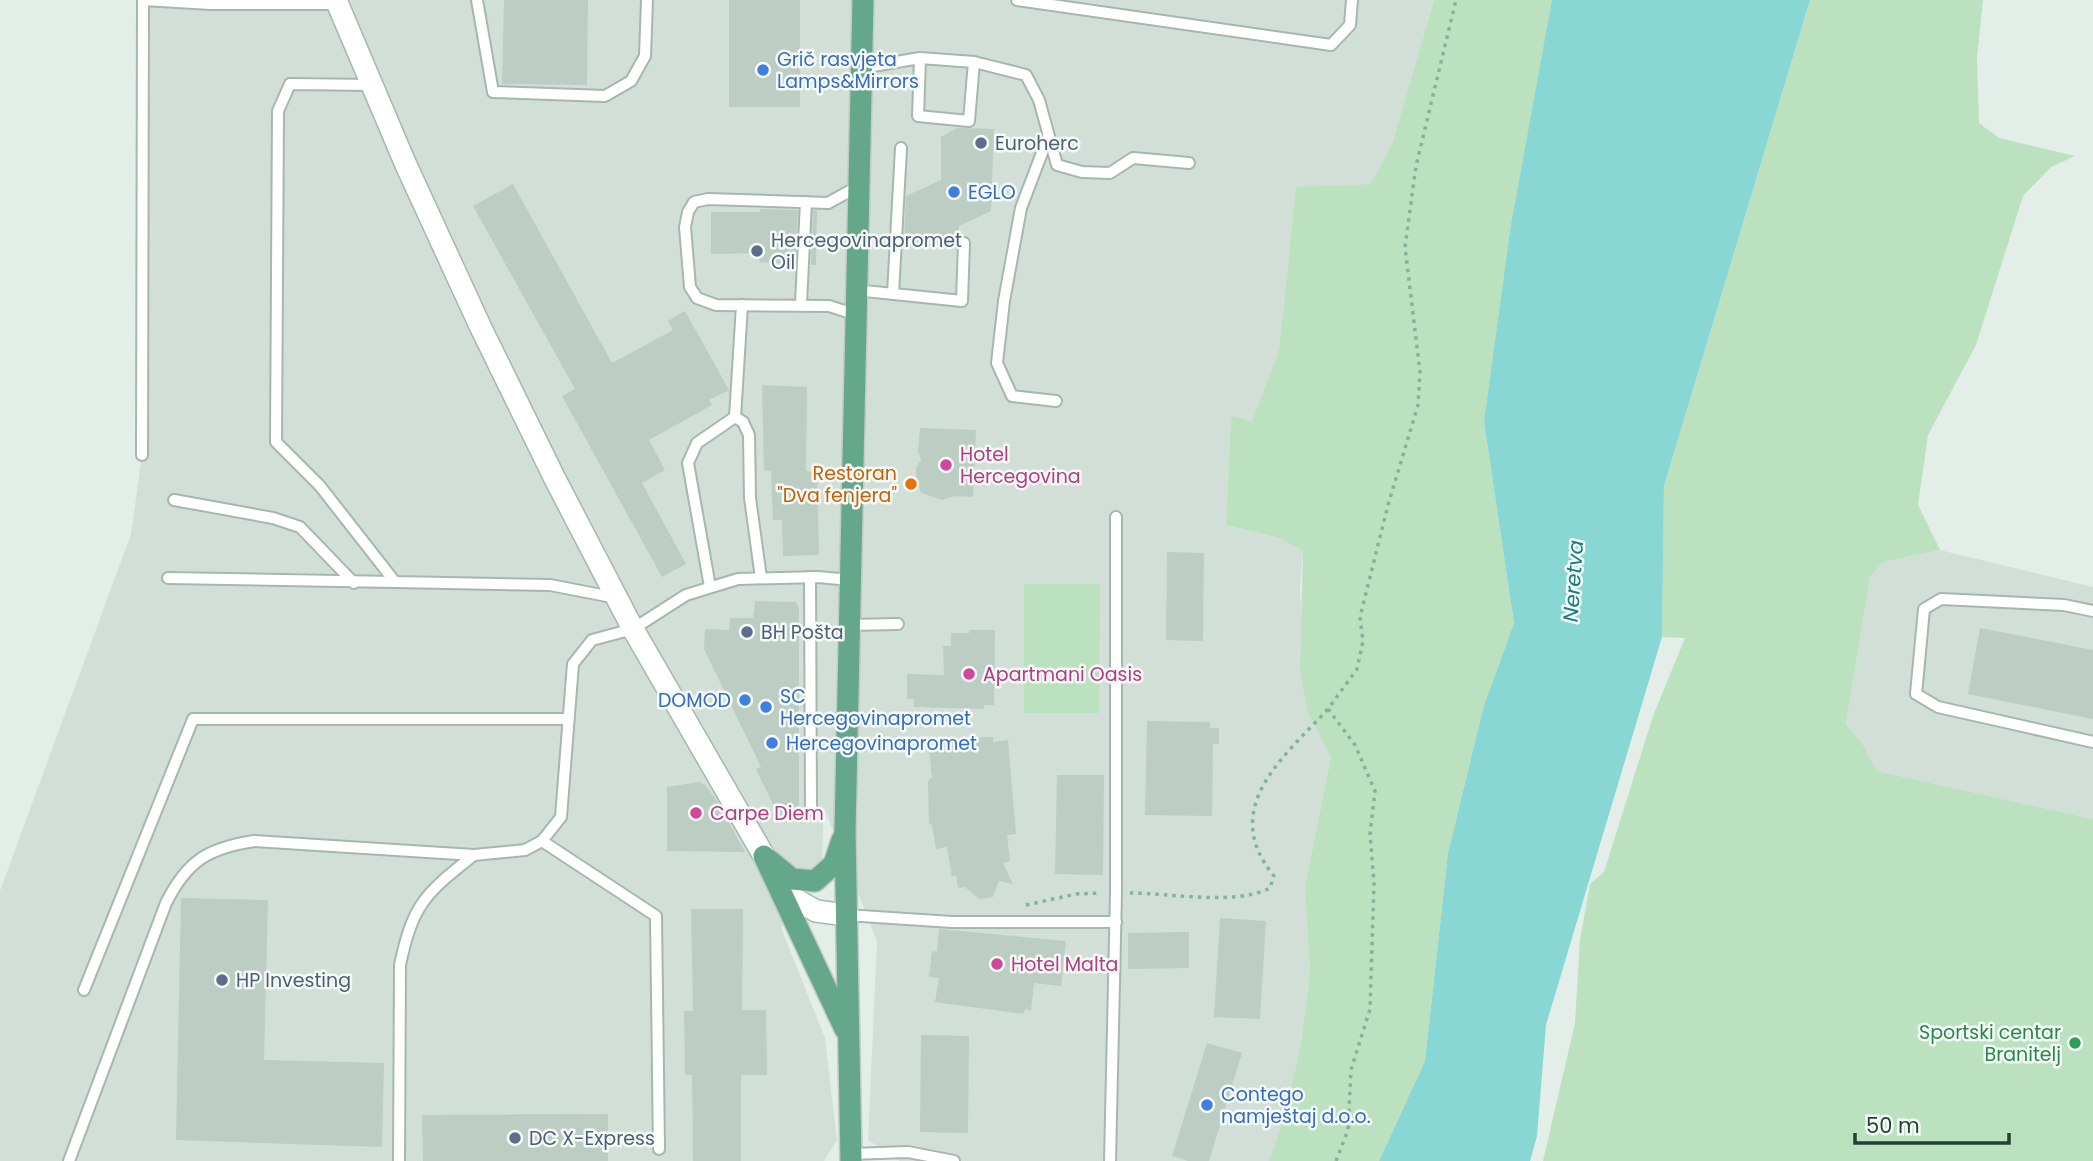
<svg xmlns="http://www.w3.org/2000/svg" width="2093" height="1161" viewBox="0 0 2093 1161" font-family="Poppins,sans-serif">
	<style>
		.built { fill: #d2dfd7 }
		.green { fill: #bce1bf }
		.water { fill: #89d7d5 }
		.building { fill: #bccdc3 }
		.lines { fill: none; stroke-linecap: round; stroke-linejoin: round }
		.lane-casing { stroke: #a6b7ae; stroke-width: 14 }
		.street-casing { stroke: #a6b7ae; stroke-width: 24 }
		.primary-casing { stroke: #c1cac6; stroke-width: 24 }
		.path { stroke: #82b49c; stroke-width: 3.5; stroke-dasharray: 3.5 5; stroke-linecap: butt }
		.lane { stroke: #fff; stroke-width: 10 }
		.street { stroke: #fff; stroke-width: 21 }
		.primary { stroke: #65a78b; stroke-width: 21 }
		.shop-dot { fill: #3f7fe0; stroke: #f5faf7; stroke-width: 2.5 }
		.service-dot { fill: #5c6f8a; stroke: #f5faf7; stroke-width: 2.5 }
		.hotel-dot { fill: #d1479c; stroke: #f5faf7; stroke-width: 2.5 }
		.food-dot { fill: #e8710a; stroke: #f5faf7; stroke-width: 2.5 }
		.leisure-dot { fill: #2e9e5b; stroke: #f5faf7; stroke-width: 2.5 }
		.labels { text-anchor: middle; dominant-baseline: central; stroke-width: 5; stroke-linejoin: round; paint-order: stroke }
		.shop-label { font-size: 19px; fill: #366cbe; stroke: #f5faf7; text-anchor: start }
		.service-label { font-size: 19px; fill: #4e5e75; stroke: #f5faf7; text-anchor: start }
		.hotel-label { font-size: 19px; fill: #b23c85; stroke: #f5faf7; text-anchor: start }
		.food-label { font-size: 19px; fill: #c56008; stroke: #f5faf7; text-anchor: end }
		.leisure-label { font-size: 19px; fill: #27864d; stroke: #f5faf7; text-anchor: end }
		.water-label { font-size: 21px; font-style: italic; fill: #177d7c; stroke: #f5faf7 }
	</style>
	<rect width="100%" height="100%" fill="#e4eee8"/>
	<!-- built -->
	<g class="built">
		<polygon points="143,0 1434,0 1392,144 1370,184 1296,188 1279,350 1252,421 1231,417 1226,525 1279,538 1303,551 1300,590 1308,713 1331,757 1305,887 1310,974 1301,1043 1285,1115 1269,1161 900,1161 868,1140 877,941 824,808 822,858 781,928 825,1038 837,1140 824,1161 0,1161 0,891 131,534 142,455"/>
		<polygon points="1940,550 2093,587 2093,819 1877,771 1862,743 1846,724 1870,577 1883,562"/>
	</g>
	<!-- green -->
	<g class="green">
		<polygon points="1434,0 1552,0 1484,422 1514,623 1484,705 1448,853 1425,1061 1379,1161 1269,1161 1285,1115 1301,1043 1310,974 1305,887 1331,757 1308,713 1300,672 1303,551 1279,538 1226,525 1231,416 1252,421 1279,350 1296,187 1370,184 1392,144"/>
		<polygon points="1810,0 1983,0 1977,58 1979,123 1999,138 2075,156 2051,167 2023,196 1976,345 1928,435 1918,505 1940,550 1883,562 1870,577 1846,724 1862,743 1877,771 2093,819 2093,1161 1543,1161 1575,1023 1580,940 1590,884 1604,872 1653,716 1685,638 1662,637 1664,486"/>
		<polygon points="1024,584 1100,584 1099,713 1024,713"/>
	</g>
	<!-- water -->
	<polygon class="water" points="1552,0 1810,0 1664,486 1662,637 1546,1025 1537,1136 1530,1161 1379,1161 1425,1061 1448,853 1484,705 1514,623 1484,422 1511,225"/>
	<!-- building -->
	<g class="building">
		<polygon points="504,0 588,0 587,85 502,84"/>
		<rect x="729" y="0" width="71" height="107"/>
		<polygon points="957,128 994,129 991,211 959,226 958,235 933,246 904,246 906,196 941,180 941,137"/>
		<polygon points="513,184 612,363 673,330 668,321 685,311 729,390 709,400 712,405 649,440 665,470 642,483 686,564 662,577 562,396 575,389 473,206"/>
		<polygon points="760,209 798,210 795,264 759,262 759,253 711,254 711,212 760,212"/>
		<polygon points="813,210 817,211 816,265 811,265"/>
		<polygon points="762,385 807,387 806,471 817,472 819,555 783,556 782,520 773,520 771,471 764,470"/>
		<polygon points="920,428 976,430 973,497 955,496 942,500 921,493 916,478 916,468 921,460 918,451"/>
		<polygon points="1167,552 1204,553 1203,641 1166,640"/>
		<polygon points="755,601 796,602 799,608 799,817 779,817 756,769 761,767 704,649 705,629 729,630 730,618 753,618"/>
		<polygon points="1980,628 2093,650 2093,719 1968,694"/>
		<polygon points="969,630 995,630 994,705 984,705 984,709 914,707 914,699 907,699 907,674 944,675 943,646 951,646 951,633 969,633"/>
		<polygon points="1147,721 1210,722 1210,728 1219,728 1219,744 1213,744 1212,816 1145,815"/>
		<polygon points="984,737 993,737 993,742 1008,740 1016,834 1007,835 1010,861 1003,863 1013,884 999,881 993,897 979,899 965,887 958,888 956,875 952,877 947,847 936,849 932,825 929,824 928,781 932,777 929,750 944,749 944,741"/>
		<polygon points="1057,775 1104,775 1103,875 1055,874"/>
		<polygon points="699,782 705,785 718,802 745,852 667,851 667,787"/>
		<polygon points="181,898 268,900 264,1060 384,1063 382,1147 176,1140"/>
		<polygon points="691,909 743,909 742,1010 766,1010 767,1075 741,1075 741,1161 693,1161 692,1075 685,1075 684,1011 693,1011"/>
		<polygon points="1220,918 1266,921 1260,1019 1214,1017"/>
		<polygon points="939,929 1066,941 1061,986 1034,983 1031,1010 1025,1009 1023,1014 935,1002 939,978 929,977 932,951 937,952"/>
		<polygon points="1189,932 1189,968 1128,969 1128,933"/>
		<polygon points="921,1035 969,1036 968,1133 920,1132"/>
		<polygon points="1207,1043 1242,1053 1209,1161 1188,1161 1172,1156"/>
		<polygon points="608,1114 608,1161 423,1161 422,1115"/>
	</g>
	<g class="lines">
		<defs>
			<g id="lane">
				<polyline points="144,0 210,4 337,4"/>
				<polyline points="477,0 493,92 605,96 631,81 645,56 647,0"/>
				<polyline points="1017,0 1331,45 1350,25 1352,0"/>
				<polyline points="974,62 1026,75 1039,100 1057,165 1082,172 1110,173 1133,158 1189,163"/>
				<polyline points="861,68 920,58 974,62 969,121 918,116 920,58"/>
				<polyline points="372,85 290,84 278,111 276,442 320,486 395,582 550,585 617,598"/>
				<polyline points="1048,137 1021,208 1004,301 997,363 1012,396 1056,401"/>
				<polyline points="855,290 962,301 964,243"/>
				<polyline points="893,294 901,148"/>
				<polyline points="801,303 806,202"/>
				<polyline points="854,314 829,306 716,305 697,298 690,287 685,227 688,212 694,202 708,199 828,203 857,187"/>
				<polyline points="735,417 743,422 749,435 750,498 761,578"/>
				<polyline points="735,417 742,305"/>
				<polyline points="142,455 143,0"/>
				<polyline points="174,500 273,518 300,527 354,583"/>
				<polyline points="810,577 811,810"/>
				<polyline points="168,578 395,582"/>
				<polyline points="710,587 688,463 697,443 735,417"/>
				<polyline points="2093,611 2064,605 1941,599 1924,609 1916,694 1938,707 2093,742"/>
				<polyline points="849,625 898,624"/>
				<polyline points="542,841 656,916 659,1149"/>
				<polyline points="846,915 952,922 1116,922"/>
				<polyline points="84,990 193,719 568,719"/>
				<polyline points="851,1154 908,1152 954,1161"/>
				<path d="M 69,1161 L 166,903 C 187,861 208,848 254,841 L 474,855 L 525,850 L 542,841 L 561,817 L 573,664 L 592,640 L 633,629 L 686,595 L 738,579 L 818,577 L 850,580"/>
				<path d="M 399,1161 L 400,965 C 413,903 426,893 474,855"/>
				<polyline points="1110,1161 1116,893 1116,517"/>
			</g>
			<polyline id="street" points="336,0 406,165 481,328 555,479 633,629 764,856 793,898 816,911 846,915"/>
			<g id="primary">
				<polyline points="764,856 845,1029"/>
				<polyline points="769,860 792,879 815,881 834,864 842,840"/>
				<polyline points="851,1161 845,832 863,0"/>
			</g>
		</defs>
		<!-- lane casing -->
		<use href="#lane" class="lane-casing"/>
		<!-- street casing -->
		<use href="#street" class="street-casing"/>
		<!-- primary casing -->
		<use href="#primary" class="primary-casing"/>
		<!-- path -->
		<g class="path">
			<path d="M 1130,893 C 1170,893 1235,906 1270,888 L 1274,876 C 1218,808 1284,757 1328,709"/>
			<polyline points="1026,905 1076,894 1101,893"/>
			<polyline points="1336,1161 1348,1130 1351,1070 1370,1009 1374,883 1370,834 1375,791 1355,745 1328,709 1357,669 1363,641 1360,617 1388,505 1418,405 1420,372 1405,247 1416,166 1456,0"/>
		</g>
		<!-- lane -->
		<use href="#lane" class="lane"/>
		<!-- street -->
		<use href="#street" class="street"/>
		<!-- primary -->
		<use href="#primary" class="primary"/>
	</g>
	<!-- markers -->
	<g class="shop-dot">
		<circle cx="763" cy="70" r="7"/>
		<circle cx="954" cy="192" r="7"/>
		<circle cx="745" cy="700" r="7"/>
		<circle cx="766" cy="707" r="7"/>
		<circle cx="772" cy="743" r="7"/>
		<circle cx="1207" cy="1105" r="7"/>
	</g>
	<g class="service-dot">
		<circle cx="981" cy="143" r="7"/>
		<circle cx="757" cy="251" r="7"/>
		<circle cx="747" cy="632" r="7"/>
		<circle cx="222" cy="980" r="7"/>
		<circle cx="515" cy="1138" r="7"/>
	</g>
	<g class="hotel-dot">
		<circle cx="946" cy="465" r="7"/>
		<circle cx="969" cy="674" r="7"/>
		<circle cx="696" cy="813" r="7"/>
		<circle cx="997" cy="964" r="7"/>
	</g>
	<circle class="food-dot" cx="911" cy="484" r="7"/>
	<circle class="leisure-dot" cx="2075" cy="1043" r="7"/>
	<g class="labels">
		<!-- shop labels -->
		<g class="shop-label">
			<text x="777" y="59">Grič rasvjeta<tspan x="777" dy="22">Lamps&amp;Mirrors</tspan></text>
			<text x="968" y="192">EGLO</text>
			<text x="780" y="696">SC<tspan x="780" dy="22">Hercegovinapromet</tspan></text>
			<text x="731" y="700" text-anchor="end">DOMOD</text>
			<text x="786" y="743">Hercegovinapromet</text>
			<text x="1221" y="1094">Contego<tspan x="1221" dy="22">namještaj d.o.o.</tspan></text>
		</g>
		<!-- service labels -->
		<g class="service-label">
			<text x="995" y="143">Euroherc</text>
			<text x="771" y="240">Hercegovinapromet<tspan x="771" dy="22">Oil</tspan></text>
			<text x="761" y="632">BH Pošta</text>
			<text x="236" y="980">HP Investing</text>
			<text x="529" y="1138">DC X-Express</text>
		</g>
		<!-- hotel labels -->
		<g class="hotel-label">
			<text x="960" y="454">Hotel<tspan x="960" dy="22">Hercegovina</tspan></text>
			<text x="983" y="674">Apartmani Oasis</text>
			<text x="710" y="813">Carpe Diem</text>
			<text x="1011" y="964">Hotel Malta</text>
		</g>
		<!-- food labels -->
		<g class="food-label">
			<text x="897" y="473">Restoran<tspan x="897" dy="22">"Dva fenjera"</tspan></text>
		</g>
		<!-- leisure labels -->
		<g class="leisure-label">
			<text x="2061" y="1032">Sportski centar<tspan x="2061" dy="22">Branitelj</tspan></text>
		</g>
		<!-- water labels -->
		<g class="water-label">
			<text transform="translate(1573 581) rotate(-86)">Neretva</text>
		</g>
	</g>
	<!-- scale -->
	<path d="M1855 1133v10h154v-10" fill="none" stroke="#224233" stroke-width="3.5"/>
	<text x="1866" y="1133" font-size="21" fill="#224233" stroke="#f5faf7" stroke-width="5" paint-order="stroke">50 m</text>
</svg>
